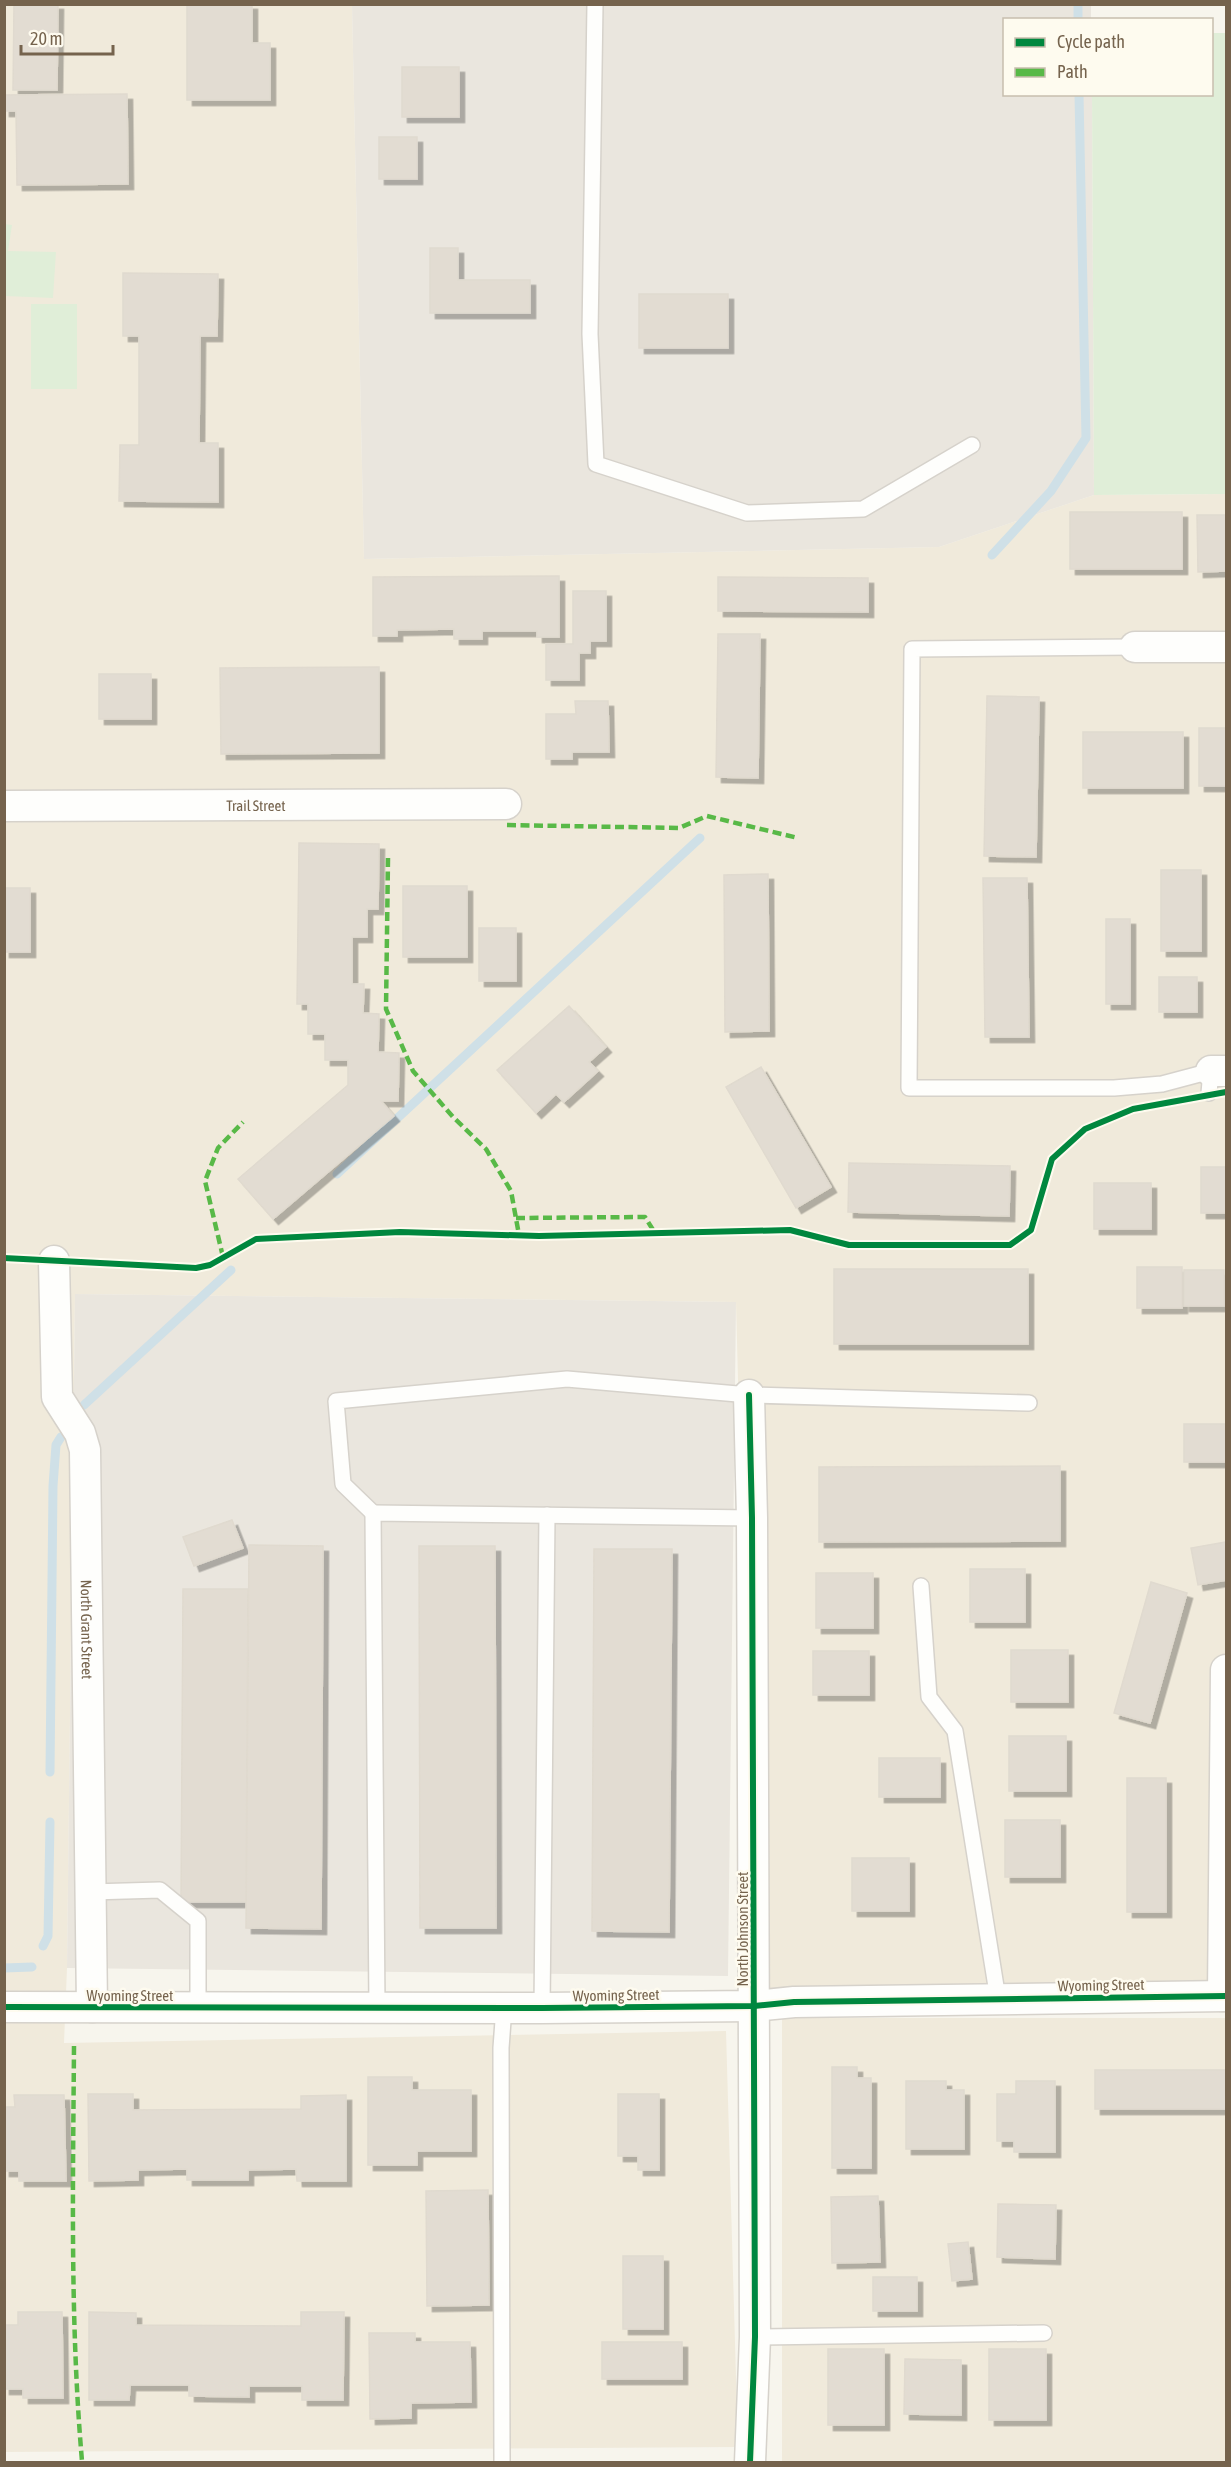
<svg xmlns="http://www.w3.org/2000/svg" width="1231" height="2467" viewBox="0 0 1231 2467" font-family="'Asap Condensed',sans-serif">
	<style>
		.residential { fill: #f0eadb }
		.industrial { fill: #eae6de }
		.green { fill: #e0eed8 }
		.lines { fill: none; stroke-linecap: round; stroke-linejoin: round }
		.stream { stroke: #cfe0e7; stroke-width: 9 }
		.building { fill: #e2dcd2; stroke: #e0dacf; stroke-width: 1.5; filter: url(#shadow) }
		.lane-casing { stroke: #d6d2cb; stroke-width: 18 }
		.street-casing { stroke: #d6d2cb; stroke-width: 33 }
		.lane { stroke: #fefefc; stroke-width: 15 }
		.street { stroke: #fefefc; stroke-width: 30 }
		.quiet { stroke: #58b947; stroke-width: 4.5; stroke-dasharray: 9 4.5; stroke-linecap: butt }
		.cycleway-casing { stroke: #fefbef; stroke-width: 10 }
		.cycleway { stroke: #00873e; stroke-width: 6 }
		.labels { text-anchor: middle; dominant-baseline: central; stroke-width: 5; stroke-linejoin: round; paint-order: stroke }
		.street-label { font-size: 15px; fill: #75634d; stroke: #fefbef }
	</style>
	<defs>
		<filter id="shadow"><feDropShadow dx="5.5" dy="5.5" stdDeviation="0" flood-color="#0004"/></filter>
	</defs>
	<rect width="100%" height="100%" fill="#f7f5ed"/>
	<!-- residential -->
	<g class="residential">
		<polygon points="4,5 352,5 364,559 939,547 1094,495 1226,494 1226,1996 754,2006 736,1302 75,1294 67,1968 64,2043 726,2031 738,2447 5,2452"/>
		<rect x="782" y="2018" width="444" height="444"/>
	</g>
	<!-- industrial -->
	<g class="industrial">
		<polygon points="352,5 1091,5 1091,19 1004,20 1004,94 1092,95 1094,495 939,547 364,559"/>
		<polygon points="75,1294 736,1302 728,1976 67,1968"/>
	</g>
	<!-- green -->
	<g class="green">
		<polygon points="1212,33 1226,33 1226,494 1094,495 1092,95 1212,94"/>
		<polygon points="5,224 12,225 8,251 56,252 53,298 5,296"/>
		<rect x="31" y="304" width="46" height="85"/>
	</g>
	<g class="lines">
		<!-- stream -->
		<g class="stream">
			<polyline points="1078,4 1078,20"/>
			<polyline points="992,555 1051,491 1086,438 1079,94"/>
			<polyline points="337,1174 700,838"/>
			<polyline points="84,1405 231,1270"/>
			<polyline points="50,1772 53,1486 56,1445 61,1437"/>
			<polyline points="43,1946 48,1936 50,1822"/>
			<polyline points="4,1968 32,1967"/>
		</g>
	</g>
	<!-- building -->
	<g class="building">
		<polygon points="14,4 58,4 57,90 13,90"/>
		<polygon points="187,4 252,4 252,43 270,43 270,100 187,100"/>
		<rect x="402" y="67" width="57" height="50"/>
		<polygon points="127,94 128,184 17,185 16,111 4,111 4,95"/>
		<rect x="379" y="137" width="38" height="42"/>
		<polygon points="430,248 458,248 458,280 530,280 530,313 430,313"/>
		<polygon points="123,273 218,274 217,336 200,336 199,443 218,443 218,502 119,501 120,445 139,445 139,336 123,336"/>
		<rect x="639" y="294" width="89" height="54"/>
		<rect x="1070" y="512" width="112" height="57"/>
		<polygon points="1197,515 1226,515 1226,571 1198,572"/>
		<polygon points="559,576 559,637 537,637 537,631 482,631 482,639 454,639 454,629 397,630 397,636 373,636 373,577"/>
		<polygon points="718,577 868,578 868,612 718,611"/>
		<polygon points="573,591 606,591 606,641 590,641 590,653 579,653 579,680 546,680 546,644 573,644"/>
		<polygon points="718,634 760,634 758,778 716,777"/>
		<polygon points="379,667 379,753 221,754 220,668"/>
		<rect x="99" y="674" width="52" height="45"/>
		<polygon points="987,696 1039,697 1036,857 984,856"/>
		<polygon points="575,701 608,701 609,752 572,752 572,759 546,759 546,714 576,714"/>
		<rect x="1199" y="728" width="27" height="58"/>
		<rect x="1083" y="732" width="100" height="56"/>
		<polygon points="299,843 379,844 378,909 367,909 367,937 352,937 352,984 364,984 363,1013 379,1014 378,1052 399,1053 398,1101 381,1101 394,1116 273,1219 238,1179 348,1085 348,1060 325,1060 325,1034 308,1034 308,1004 297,1004"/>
		<rect x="1161" y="870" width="40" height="81"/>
		<polygon points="768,874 769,1031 725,1032 724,875"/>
		<polygon points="983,878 1027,878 1029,1037 985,1037"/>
		<rect x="403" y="886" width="64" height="71"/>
		<rect x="4" y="888" width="26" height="64"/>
		<rect x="1106" y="919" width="24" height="85"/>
		<rect x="479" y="928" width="37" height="53"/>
		<rect x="1159" y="977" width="38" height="35"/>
		<polygon points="569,1006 606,1047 589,1062 598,1071 564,1102 556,1094 536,1113 497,1070"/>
		<polygon points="761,1067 831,1187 796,1208 726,1087"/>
		<polygon points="849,1163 1010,1166 1009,1216 848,1212"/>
		<rect x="1201" y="1167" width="25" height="46"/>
		<rect x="1094" y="1183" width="57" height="46"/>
		<rect x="1137" y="1267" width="45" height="41"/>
		<rect x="834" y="1269" width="194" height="75"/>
		<rect x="1184" y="1270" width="40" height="36"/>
		<rect x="1184" y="1424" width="42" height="38"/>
		<polygon points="1060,1466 1060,1541 819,1542 819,1467"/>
		<polygon points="232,1520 243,1548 194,1566 183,1537"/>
		<polygon points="1226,1542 1226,1580 1198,1585 1191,1548"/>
		<polygon points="249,1545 323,1546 321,1929 246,1928"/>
		<polygon points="419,1546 495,1546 496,1928 420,1928"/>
		<polygon points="594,1549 672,1549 669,1932 592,1931"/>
		<rect x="970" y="1569" width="55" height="53"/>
		<rect x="816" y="1573" width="57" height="55"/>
		<polygon points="1151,1582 1187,1593 1150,1723 1114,1713"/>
		<polygon points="183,1589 248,1589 246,1902 181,1902"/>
		<rect x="1011" y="1650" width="57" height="52"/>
		<rect x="813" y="1651" width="56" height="44"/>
		<rect x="1009" y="1736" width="57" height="55"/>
		<rect x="879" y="1758" width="61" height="39"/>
		<rect x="1127" y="1778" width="39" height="134"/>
		<rect x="1005" y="1820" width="55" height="57"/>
		<rect x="852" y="1858" width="57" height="53"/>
		<polygon points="832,2067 857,2067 857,2078 871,2078 871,2168 832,2168"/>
		<rect x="1095" y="2070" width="131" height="39"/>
		<polygon points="368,2077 412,2077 412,2090 471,2090 471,2151 417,2151 417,2165 368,2165"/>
		<polygon points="906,2081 946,2081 946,2090 964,2090 964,2149 906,2149"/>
		<polygon points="1016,2081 1055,2081 1055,2152 1014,2152 1014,2141 997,2141 997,2094 1016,2094"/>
		<polygon points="88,2094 133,2094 133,2110 301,2109 301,2096 346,2095 346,2181 297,2181 296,2169 248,2170 248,2180 187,2180 187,2169 138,2170 138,2180 89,2181"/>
		<polygon points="618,2094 659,2094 659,2170 638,2170 638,2156 618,2156"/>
		<polygon points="14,2095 64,2095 66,2181 19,2181 19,2171 4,2171 4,2107 15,2107"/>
		<polygon points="488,2190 489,2305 427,2306 426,2191"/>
		<polygon points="878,2196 880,2262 832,2263 831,2197"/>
		<polygon points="998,2204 1056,2205 1055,2259 997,2257"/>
		<polygon points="968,2242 972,2279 952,2281 948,2244"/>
		<rect x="623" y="2256" width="40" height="73"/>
		<rect x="873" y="2277" width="44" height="34"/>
		<polygon points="18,2312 62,2312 63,2398 23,2398 23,2389 4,2389 4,2325 18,2325"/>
		<polygon points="89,2312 136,2313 136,2325 301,2326 301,2312 344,2312 343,2400 302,2400 302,2386 249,2386 249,2397 189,2396 189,2385 130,2385 129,2400 89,2400"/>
		<polygon points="369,2333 415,2333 415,2342 470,2342 471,2402 411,2403 411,2418 370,2419"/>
		<rect x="602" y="2342" width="80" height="37"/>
		<rect x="828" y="2349" width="56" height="76"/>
		<rect x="989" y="2349" width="57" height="71"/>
		<polygon points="905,2359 961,2360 961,2415 904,2414"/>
	</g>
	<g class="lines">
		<defs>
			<g id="lane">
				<polyline points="595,4 590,334 596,464 747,513 863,509 972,445"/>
				<polyline points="1135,647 912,649 909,1088 1114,1088 1162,1084 1211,1071 1209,1093"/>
				<polyline points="373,1513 343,1484 336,1401 567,1379 749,1395 1029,1403"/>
				<polyline points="921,1586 929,1697 955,1731 998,1999"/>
				<polyline points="91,1892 160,1890 198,1921 198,2007"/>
				<polyline points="377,2007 373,1513 752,1518"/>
				<polyline points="542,2008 547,1515"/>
				<polyline points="755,2337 1044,2333"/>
				<polyline points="502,2462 501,2048 504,2007"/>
			</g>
			<g id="street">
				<polyline points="1135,647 1226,647"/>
				<path id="s1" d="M 4,806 L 506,804"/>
				<polyline points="1211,1071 1226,1071"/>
				<path id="s2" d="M 54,1261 L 57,1397 L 80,1433 L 85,1450 L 92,2007"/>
				<polyline points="749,1395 752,1518 755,2337 750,2462"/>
				<polyline points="1223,1996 1226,1670"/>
				<polyline points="4,2007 542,2008 754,2006 794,2002 1226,1996"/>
			</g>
		</defs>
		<!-- lane casing -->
		<use href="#lane" class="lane-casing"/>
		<!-- street casing -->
		<use href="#street" class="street-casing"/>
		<!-- lane -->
		<use href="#lane" class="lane"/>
		<!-- street -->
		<use href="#street" class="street"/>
		<!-- quiet -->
		<g class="quiet">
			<polyline points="507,825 679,828 707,816 798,838"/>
			<polyline points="388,858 386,1009 413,1071 453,1117 486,1149 511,1191 519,1235"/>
			<polyline points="516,1218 645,1217 655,1233"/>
			<polyline points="223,1257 205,1181 218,1148 243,1122"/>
			<path d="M 74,2046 C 73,2184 70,2323 82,2461"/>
		</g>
		<defs>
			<g id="cycleway">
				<polyline points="4,1258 196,1268 210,1265 256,1239 400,1232 539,1236 790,1230 849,1245 1010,1245 1031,1230 1052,1159 1085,1129 1133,1109 1226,1092"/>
				<polyline points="749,1395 752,1518 755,2337 750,2462"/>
				<polyline points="4,2007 542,2008 754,2006 794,2002 1226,1996"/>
			</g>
		</defs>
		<!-- cycleway casing -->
		<use href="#cycleway" class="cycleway-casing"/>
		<!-- cycleway -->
		<use href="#cycleway" class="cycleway"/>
	</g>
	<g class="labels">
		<!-- street labels -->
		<g class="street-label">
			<text stroke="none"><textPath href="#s1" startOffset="252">Trail Street</textPath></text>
			<text stroke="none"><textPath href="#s2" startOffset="376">North Grant Street</textPath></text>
			<text transform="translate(742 1929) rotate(-90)">North Johnson Street</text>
			<text transform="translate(1101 1985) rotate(-1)">Wyoming Street</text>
			<text x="130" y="1995">Wyoming Street</text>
			<text transform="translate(616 1995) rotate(-1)">Wyoming Street</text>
		</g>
	</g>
	<!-- border -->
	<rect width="1231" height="2467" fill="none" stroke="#75634d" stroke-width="12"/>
	<!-- legend -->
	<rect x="1003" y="18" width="210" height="78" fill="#fefbef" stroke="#c7beae" stroke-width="1.5"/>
	<rect x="1015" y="38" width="30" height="9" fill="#00873e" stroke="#c7beae" stroke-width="1.5"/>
	<text x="1057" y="48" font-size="18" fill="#75634d">Cycle path</text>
	<rect x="1015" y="68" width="30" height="9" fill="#58b947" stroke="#c7beae" stroke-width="1.5"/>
	<text x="1057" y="78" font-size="18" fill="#75634d">Path</text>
	<!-- scale -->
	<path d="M21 45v9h92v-9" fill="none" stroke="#75634d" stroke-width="3"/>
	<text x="30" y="45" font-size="18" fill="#75634d" stroke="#fefbef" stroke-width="4.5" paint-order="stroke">20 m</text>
</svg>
